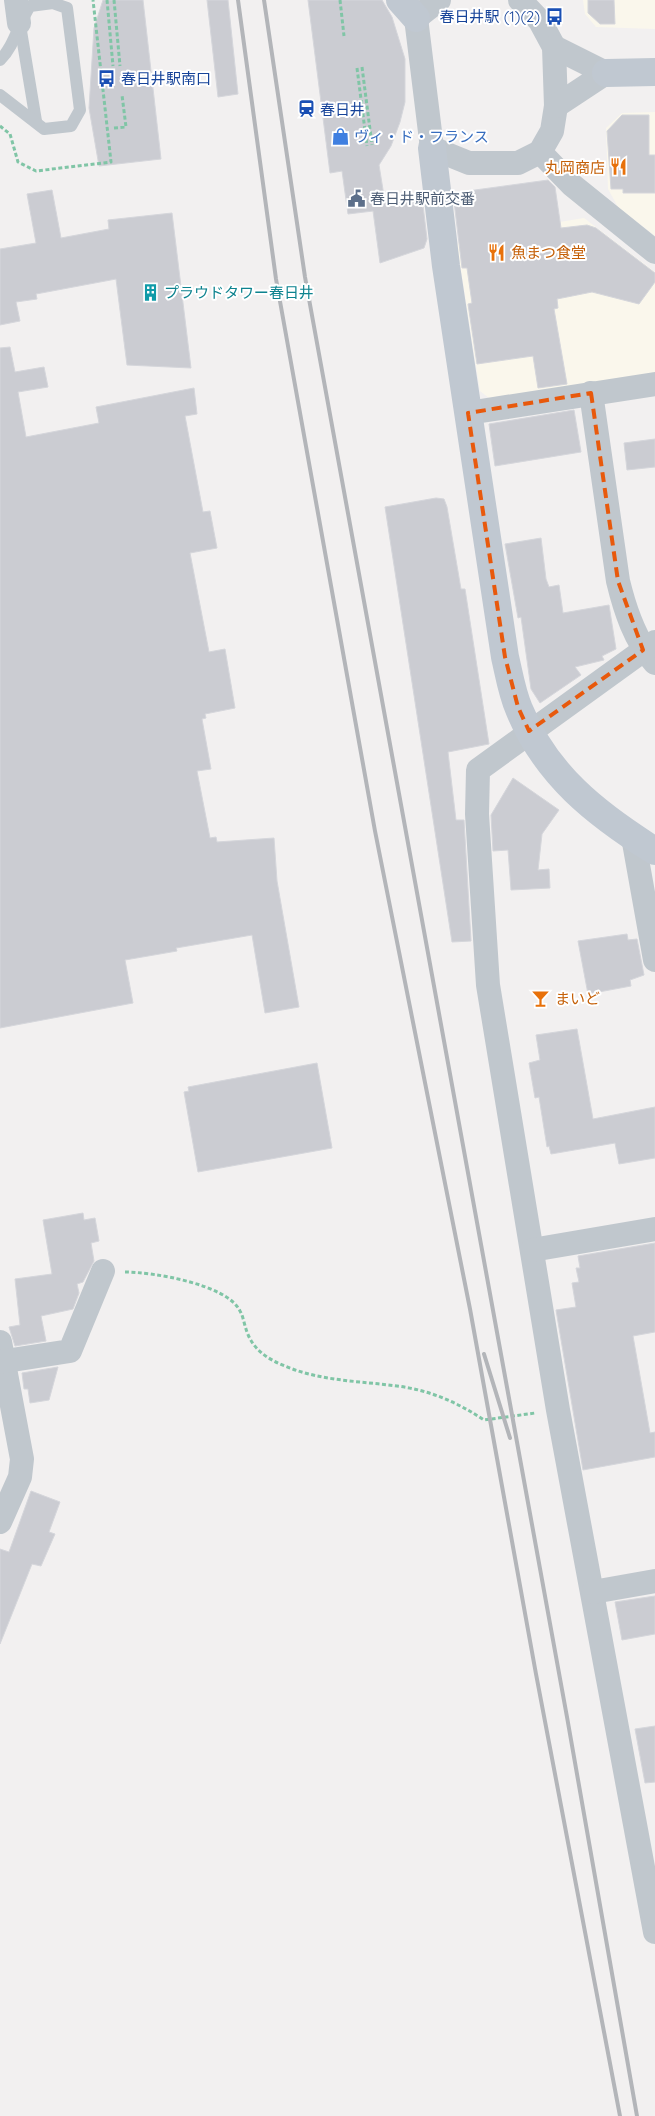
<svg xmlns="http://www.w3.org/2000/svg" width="655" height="2116" viewBox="0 0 655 2116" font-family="Quicksand,'Noto Sans JP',sans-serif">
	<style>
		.commercial { fill: #faf7ec }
		.building { fill: #cbccd2; stroke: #d5d6db }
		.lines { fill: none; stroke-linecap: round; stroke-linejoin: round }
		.path { stroke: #80c5a6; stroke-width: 3; stroke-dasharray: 4 2.5; stroke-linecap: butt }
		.lane { stroke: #c0c7cd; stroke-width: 12 }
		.street { stroke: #c0c7cd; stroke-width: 24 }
		.secondary { stroke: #c0c8d1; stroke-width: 28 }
		.rail { stroke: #b3b5b9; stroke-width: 4 }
		.marked { fill: none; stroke: #e8590c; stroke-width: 4; stroke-dasharray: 10 6; stroke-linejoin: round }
		.labels { text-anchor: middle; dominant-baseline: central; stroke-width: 4; stroke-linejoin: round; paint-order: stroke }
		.transit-label { font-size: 15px; fill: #164399; stroke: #fff; text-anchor: start }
		.shop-label { font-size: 15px; fill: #366cbe; stroke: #fff; text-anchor: start }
		.food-label { font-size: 15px; fill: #c56008; stroke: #fff; text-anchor: start }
		.service-label { font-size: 15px; fill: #4e5e75; stroke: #fff; text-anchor: start }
		.culture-label { font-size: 15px; fill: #0d838f; stroke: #fff; text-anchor: start }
	</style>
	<rect width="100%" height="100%" fill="#f2f0f0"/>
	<!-- commercial -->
	<g class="commercial">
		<polygon points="583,0 655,0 655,29 596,27 585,14"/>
		<polygon points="655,112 655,236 618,207 608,189 606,128 622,113"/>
		<polygon points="584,218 655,272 655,373 489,398 480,391 457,245 463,238"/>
	</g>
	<!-- building -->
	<g class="building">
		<polygon points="103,0 143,0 161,159 99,166 89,108 94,28"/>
		<polygon points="207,0 228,0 238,94 218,97"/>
		<polygon points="308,0 382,0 392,17 405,59 405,102 400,122 391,146 379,165 385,202 422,197 427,239 424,248 380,263 373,211 348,214 342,171 330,173"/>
		<polygon points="588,0 614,0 615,24 600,24 588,13"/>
		<polygon points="622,115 649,115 649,155 655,155 655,193 623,193 623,189 611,189 607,131"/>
		<polygon points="548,180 555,187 561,228 587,225 596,228 655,273 655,282 639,304 592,292 557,299 558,308 554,309 567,384 538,388 533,356 477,364 468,304 472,303 467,268 462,268 453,193"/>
		<polygon points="52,190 61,238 109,229 108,220 172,213 191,368 127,365 116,279 36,294 37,299 16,302 20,321 0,325 0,249 36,243 27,194"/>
		<polygon points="10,347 15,372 44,367 48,387 18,392 26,437 99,423 96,407 194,388 197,414 185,416 203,512 210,511 217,548 190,553 209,652 225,649 235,708 205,714 206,718 202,719 211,769 197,771 210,838 216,837 217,842 274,838 277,881 299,1007 265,1013 252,935 176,948 177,951 125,960 133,1003 0,1028 0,348"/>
		<polygon points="574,410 581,452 495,466 489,424"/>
		<polygon points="655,439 655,467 627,470 624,443"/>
		<polygon points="436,498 444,499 447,507 461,589 465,589 489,744 448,752 456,820 464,820 471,941 452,942 385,507"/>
		<polygon points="541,538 546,579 549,587 559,585 563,613 609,605 616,649 602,656 604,660 575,667 581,675 540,703 531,689 521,617 518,618 505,544"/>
		<polygon points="513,778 559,810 542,834 538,870 549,869 550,888 511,890 508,850 493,851 491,815"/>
		<polygon points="627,934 628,940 637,939 644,975 630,980 631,986 588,994 578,941"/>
		<polygon points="577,1029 593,1119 655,1107 655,1158 619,1164 615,1143 551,1154 549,1146 547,1147 539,1097 535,1098 529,1063 540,1060 536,1035"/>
		<polygon points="317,1063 332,1148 198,1172 184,1092 189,1091 188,1087"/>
		<polygon points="83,1213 84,1220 95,1218 99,1241 91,1243 94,1261 83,1282 77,1284 79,1293 73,1309 41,1316 46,1341 15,1346 9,1327 20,1325 15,1279 52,1274 43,1220"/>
		<polygon points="655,1243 655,1332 633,1336 650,1433 655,1432 655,1457 583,1470 556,1310 576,1307 572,1283 579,1282 576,1268 580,1268 578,1256"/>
		<polygon points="58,1367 49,1400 30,1403 28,1389 24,1389 22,1373"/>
		<polygon points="31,1491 60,1502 49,1532 55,1534 41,1566 32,1564 0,1644 0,1549 9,1552"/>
		<polygon points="655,1596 655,1634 622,1640 615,1602"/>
		<polygon points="655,1726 655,1782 645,1783 635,1729"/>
	</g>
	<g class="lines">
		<!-- path -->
		<g class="path">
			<polyline points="107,0 113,66"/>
			<polyline points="114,0 120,66"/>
			<polyline points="340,0 344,36"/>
			<polyline points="362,67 372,145"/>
			<polyline points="357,68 367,146"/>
			<polyline points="0,126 10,134 18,162 36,171 111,162 93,0"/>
			<polyline points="114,128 126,127 122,95"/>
			<path d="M 125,1272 C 152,1272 227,1284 240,1311 C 243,1316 244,1323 246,1329 C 252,1349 267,1359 285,1366 C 320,1381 359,1381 397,1386 C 429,1390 457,1402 484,1420 L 535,1413"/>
		</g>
		<!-- lane -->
		<g class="lane">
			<polyline points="20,25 36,121"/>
			<path d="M 0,60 C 15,45 18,24 30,6 L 53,3 L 67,8 L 80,110 L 71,126 L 44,129 L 0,95"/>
		</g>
		<!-- street -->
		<g class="street">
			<polyline points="16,0 19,23"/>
			<polyline points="439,0 416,18 432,148 469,163 518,163 540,152 552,131 556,106 554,47 540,21 520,0"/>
			<polyline points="554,47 606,73 556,106"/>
			<polyline points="540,152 572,185 655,252"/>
			<path d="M 591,393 L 618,581 C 625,610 635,641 655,663"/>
			<polyline points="468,413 655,384"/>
			<polyline points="655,642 478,770 477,814 488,985 558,1410 655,1932"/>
			<polyline points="633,837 655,960"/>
			<polyline points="532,1250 655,1229"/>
			<polyline points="0,1342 22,1459 20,1477 0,1522"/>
			<polyline points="0,1362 70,1351 103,1271"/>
			<polyline points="593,1592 655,1581"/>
		</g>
		<!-- secondary -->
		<g class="secondary">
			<polyline points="400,0 416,18"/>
			<polyline points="606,73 655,72"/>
			<path d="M 432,148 L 446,266 L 505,657 C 509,674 512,693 519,709 C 546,775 596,814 655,851"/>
		</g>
		<!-- rail -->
		<g class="rail">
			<polyline points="238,0 276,279 375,831 470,1309 536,1674 620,2116"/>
			<polyline points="264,0 305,277 567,1717 637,2116"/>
			<polyline points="484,1354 510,1438"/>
		</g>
	</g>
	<!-- marked area -->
	<path class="marked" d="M 591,393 L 618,581 L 643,650 L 529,731 L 518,707 L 505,657 L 468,413 Z"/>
	<!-- icons -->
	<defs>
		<symbol id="bus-bare" viewBox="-9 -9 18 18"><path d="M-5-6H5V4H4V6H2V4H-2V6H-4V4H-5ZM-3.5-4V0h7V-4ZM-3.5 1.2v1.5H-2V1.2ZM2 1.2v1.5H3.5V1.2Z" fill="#1a4fb4" stroke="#fff" stroke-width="2.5" paint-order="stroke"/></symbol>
		<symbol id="station-bare" viewBox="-9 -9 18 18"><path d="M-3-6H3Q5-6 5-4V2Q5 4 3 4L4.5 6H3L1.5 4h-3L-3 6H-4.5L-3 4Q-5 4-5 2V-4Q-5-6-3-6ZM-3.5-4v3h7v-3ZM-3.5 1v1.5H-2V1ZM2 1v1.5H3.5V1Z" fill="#1a4fb4" stroke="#fff" stroke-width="2.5" paint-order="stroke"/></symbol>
		<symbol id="shop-bare" viewBox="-9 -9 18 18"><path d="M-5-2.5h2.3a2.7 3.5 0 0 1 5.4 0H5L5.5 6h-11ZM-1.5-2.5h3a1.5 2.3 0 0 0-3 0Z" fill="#3f7fe0" stroke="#fff" stroke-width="2.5" paint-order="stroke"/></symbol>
		<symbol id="restaurant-bare" viewBox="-9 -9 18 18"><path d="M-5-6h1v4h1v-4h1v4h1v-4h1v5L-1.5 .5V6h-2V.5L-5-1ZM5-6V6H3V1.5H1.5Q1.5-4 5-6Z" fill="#e8710a" stroke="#fff" stroke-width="2.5" paint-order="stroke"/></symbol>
		<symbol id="civic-bare" viewBox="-9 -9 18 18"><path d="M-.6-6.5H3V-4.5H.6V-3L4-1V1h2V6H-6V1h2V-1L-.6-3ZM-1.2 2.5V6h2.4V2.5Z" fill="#5c6f8a" stroke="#fff" stroke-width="2.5" paint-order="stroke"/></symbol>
		<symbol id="building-bare" viewBox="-9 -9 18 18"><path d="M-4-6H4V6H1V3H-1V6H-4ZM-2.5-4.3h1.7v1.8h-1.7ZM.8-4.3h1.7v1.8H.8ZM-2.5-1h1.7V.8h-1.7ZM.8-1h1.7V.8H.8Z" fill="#0f9aa8" stroke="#fff" stroke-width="2.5" paint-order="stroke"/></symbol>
		<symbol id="bar-bare" viewBox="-9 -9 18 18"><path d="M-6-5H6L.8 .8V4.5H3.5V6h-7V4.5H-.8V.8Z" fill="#e8710a" stroke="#fff" stroke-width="2.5" paint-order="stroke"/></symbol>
	</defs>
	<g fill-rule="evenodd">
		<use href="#bus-bare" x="542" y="4" width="25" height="25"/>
		<use href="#bus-bare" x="94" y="66" width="25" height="25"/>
		<use href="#station-bare" x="294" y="96" width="25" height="25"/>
		<use href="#shop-bare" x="328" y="124" width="25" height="25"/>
		<use href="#restaurant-bare" x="606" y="154" width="25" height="25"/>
		<use href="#civic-bare" x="344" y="186" width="25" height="25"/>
		<use href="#restaurant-bare" x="484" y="240" width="25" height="25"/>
		<use href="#building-bare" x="138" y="280" width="25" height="25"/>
		<use href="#bar-bare" x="528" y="986" width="25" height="25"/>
	</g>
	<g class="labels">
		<!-- transit labels -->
		<g class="transit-label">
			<text x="540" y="16" text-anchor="end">春日井駅 (1)(2)</text>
			<text x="121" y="78">春日井駅南口</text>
			<text x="320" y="109">春日井</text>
		</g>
		<!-- shop labels -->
		<g class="shop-label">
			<text x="354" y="136">ヴィ・ド・フランス</text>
		</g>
		<!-- food labels -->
		<g class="food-label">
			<text x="605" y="167" text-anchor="end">丸岡商店</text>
			<text x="511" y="252">魚まつ食堂</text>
			<text x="555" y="998">まいど</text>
		</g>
		<!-- service labels -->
		<g class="service-label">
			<text x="370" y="198">春日井駅前交番</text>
		</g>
		<!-- culture labels -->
		<g class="culture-label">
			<text x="164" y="292">プラウドタワー春日井</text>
		</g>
	</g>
</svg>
